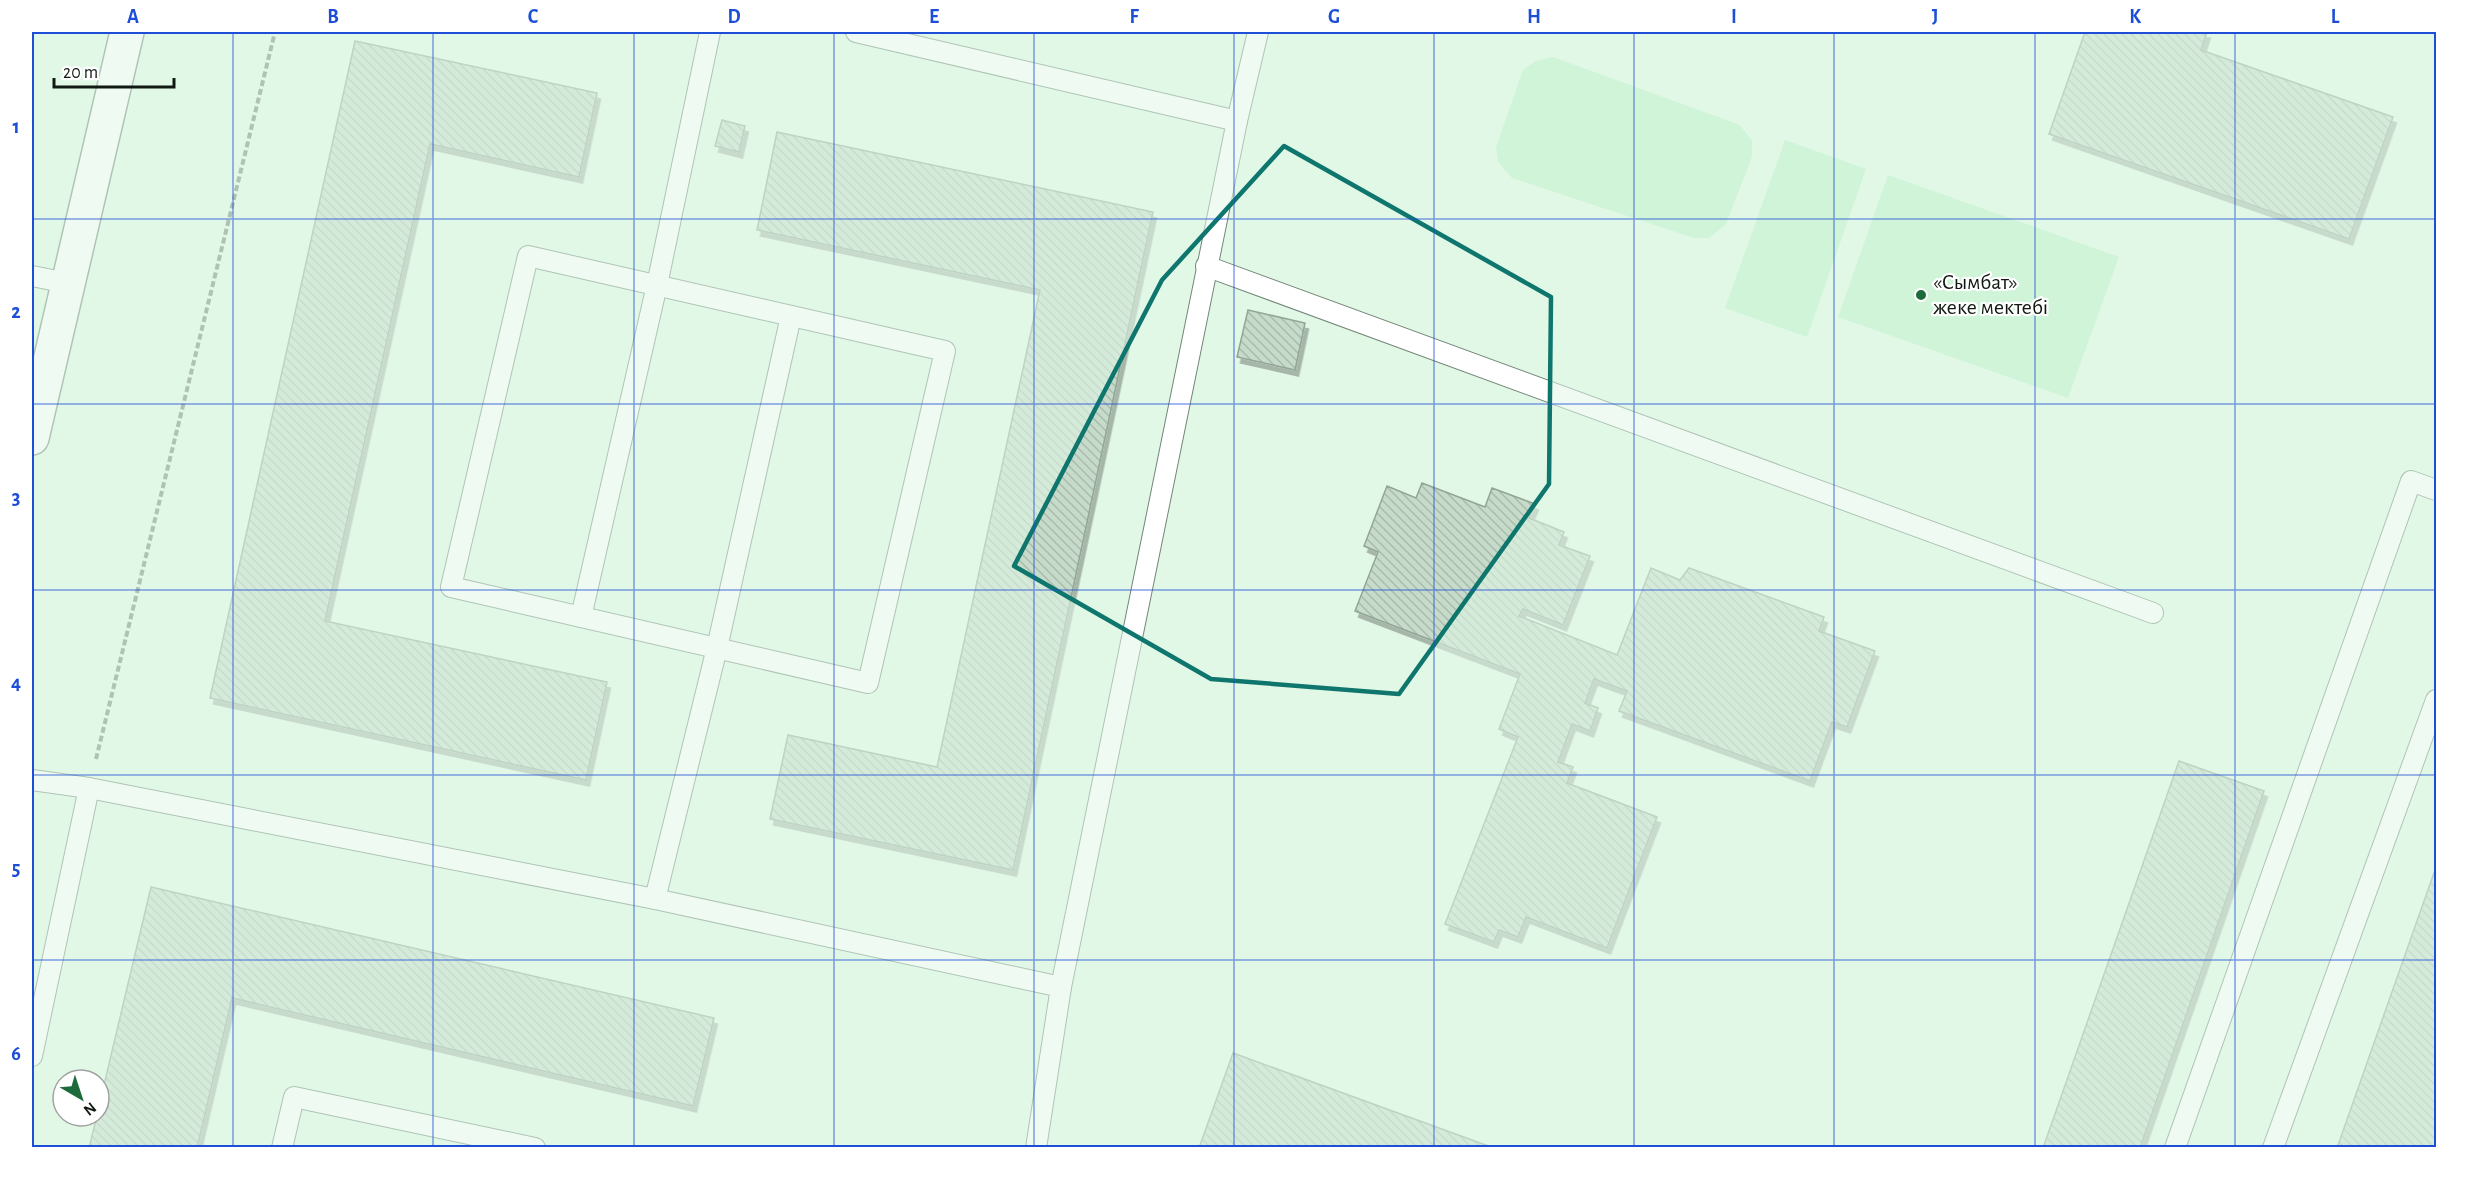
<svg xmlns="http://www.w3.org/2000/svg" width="2468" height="1179" viewBox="0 0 2468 1179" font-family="'Alegreya Sans',sans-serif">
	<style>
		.green { fill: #b8efc5 }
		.building { fill: url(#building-back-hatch); stroke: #92a697; stroke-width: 1.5; filter: url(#shadow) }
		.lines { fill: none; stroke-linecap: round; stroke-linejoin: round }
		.lane-casing { stroke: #728677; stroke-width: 22 }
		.secondary-casing { stroke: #728677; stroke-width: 36 }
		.path { stroke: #738176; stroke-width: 4; stroke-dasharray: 6 3; stroke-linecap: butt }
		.lane { stroke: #fff; stroke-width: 20 }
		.secondary { stroke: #fff; stroke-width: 33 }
		.marked { fill: none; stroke: #0f766e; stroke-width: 4.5; stroke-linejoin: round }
		.grid { fill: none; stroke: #1d4ed8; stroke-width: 1.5; stroke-opacity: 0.55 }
		.poi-dot { fill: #1d6b3b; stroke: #fff; stroke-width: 2 }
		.labels { text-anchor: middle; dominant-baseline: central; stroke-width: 4.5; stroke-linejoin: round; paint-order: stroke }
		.poi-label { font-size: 22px; fill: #111913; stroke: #fff; text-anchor: start }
		.neatline { fill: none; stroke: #1d4ed8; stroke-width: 2 }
		.grid-label { font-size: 20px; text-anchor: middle; font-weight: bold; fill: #1d4ed8 }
	</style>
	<defs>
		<pattern id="building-back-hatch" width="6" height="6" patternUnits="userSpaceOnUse" patternTransform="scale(1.5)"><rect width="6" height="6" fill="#c6dbca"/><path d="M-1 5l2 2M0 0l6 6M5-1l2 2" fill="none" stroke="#a9bbad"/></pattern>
		<filter id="shadow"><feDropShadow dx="3.5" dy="6" stdDeviation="0" flood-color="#0004"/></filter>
	</defs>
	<rect width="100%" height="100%" fill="#e2f8e7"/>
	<!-- green -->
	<g class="green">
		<polygon points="1553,57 1740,125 1752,141 1752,157 1726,224 1709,238 1694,238 1512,178 1498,162 1496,147 1523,70 1536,61"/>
		<polygon points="1785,140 1866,169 1807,337 1725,308"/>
		<polygon points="1888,175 2119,257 2068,398 1838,317"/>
	</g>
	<!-- building -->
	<g class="building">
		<polygon points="2085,32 2207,32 2201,50 2393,117 2349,239 2049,134"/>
		<polygon points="355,41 597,93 579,177 430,144 325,621 607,682 586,780 210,698"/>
		<polygon points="722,120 745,126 739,152 715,146"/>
		<polygon points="777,132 1153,212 1013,870 770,819 788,735 937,767 1040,290 757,230"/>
		<polygon points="1248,310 1305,323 1295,370 1237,357"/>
		<polygon points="1422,483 1485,507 1492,488 1535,504 1529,518 1564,532 1559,545 1590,556 1563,625 1523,609 1519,616 1617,655 1651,568 1680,580 1689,568 1824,617 1819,631 1875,651 1847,727 1832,722 1810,781 1619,711 1627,691 1594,679 1585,703 1598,708 1590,731 1572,724 1558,762 1573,767 1567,783 1657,817 1607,948 1526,917 1518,937 1499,930 1494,942 1445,924 1518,737 1499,729 1520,674 1355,611 1378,552 1364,546 1387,486 1416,498"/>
		<polygon points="2179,761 2264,791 2140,1148 2043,1148"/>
		<polygon points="2436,867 2436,1142 2434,1148 2337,1148"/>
		<polygon points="151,887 714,1018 693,1106 232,998 197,1148 89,1148 97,1116 99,1116 99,1106"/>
		<polygon points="1233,1053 1494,1148 1199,1148"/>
	</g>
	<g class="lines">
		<defs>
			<g id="lane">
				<polyline points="856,32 1237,121 1258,32"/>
				<polygon points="528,256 945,351 868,683 451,587"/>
				<polyline points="1206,266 2153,613"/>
				<polyline points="32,276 67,283"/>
				<polyline points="581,617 657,285 710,32"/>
				<polyline points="32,780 89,788 655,899 1061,987 1036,1148"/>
				<polyline points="655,899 717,648 791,316"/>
				<polyline points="1061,987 1237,121"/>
				<polyline points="32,1056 89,788"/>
				<polyline points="282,1148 294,1097 535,1148"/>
				<polyline points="2175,1148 2411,481 2436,490"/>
				<polyline points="2273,1148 2436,700"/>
			</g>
			<polyline id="secondary" points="32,438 127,32"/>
		</defs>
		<!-- lane casing -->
		<use href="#lane" class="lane-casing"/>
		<!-- secondary casing -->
		<use href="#secondary" class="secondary-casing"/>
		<!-- path -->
		<polyline class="path" points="96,759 275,32"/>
		<!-- lane -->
		<use href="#lane" class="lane"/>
		<!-- secondary -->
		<use href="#secondary" class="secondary"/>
	</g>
	<!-- marked area -->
	<path d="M0 0H2468V1179H0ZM 1284,146 L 1551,297 L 1549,484 L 1399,694 L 1211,679 L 1014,566 L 1162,280 Z" fill="#e2f8e7" fill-opacity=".55" fill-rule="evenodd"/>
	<path class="marked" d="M 1284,146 L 1551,297 L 1549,484 L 1399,694 L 1211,679 L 1014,566 L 1162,280 Z"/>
	<!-- grid -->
	<path class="grid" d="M 233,32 L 233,1148M 433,32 L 433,1148M 634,32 L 634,1148M 834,32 L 834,1148M 1034,32 L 1034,1148M 1234,32 L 1234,1148M 1434,32 L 1434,1148M 1634,32 L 1634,1148M 1834,32 L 1834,1148M 2035,32 L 2035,1148M 2235,32 L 2235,1148M 32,219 L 2436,219M 32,404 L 2436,404M 32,590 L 2436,590M 32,775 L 2436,775M 32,960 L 2436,960"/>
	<!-- markers -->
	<circle class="poi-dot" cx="1921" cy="295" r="6"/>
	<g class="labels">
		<!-- poi labels -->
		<g class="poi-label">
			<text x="1933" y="282">«Сымбат»<tspan x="1933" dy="25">жеке мектебі</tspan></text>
		</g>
	</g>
	<!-- border -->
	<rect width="2468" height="1179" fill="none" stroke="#ffffff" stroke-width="66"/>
	<!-- north arrow -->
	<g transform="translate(81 1098) rotate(141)"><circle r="28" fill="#ffffff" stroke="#a0a3a1" stroke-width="1.5"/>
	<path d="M0-4.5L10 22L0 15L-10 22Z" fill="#1d6b3b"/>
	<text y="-9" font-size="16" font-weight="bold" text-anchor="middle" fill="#111913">N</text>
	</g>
	<!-- scale -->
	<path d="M54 78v9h120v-9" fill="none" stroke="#111913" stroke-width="3"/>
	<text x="63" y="78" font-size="18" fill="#111913" stroke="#ffffff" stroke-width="4.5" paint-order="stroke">20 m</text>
	<rect x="33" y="33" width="2402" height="1113" class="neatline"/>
	<g class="grid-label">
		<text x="133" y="23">A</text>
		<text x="333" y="23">B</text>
		<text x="533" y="23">C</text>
		<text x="734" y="23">D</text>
		<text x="934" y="23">E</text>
		<text x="1134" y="23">F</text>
		<text x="1334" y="23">G</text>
		<text x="1534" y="23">H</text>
		<text x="1734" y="23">I</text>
		<text x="1935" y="23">J</text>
		<text x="2135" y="23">K</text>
		<text x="2335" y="23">L</text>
		<text x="16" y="133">1</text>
		<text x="16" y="318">2</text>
		<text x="16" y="504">3</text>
		<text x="16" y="689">4</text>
		<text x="16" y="875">5</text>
		<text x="16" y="1060">6</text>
	</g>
</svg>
